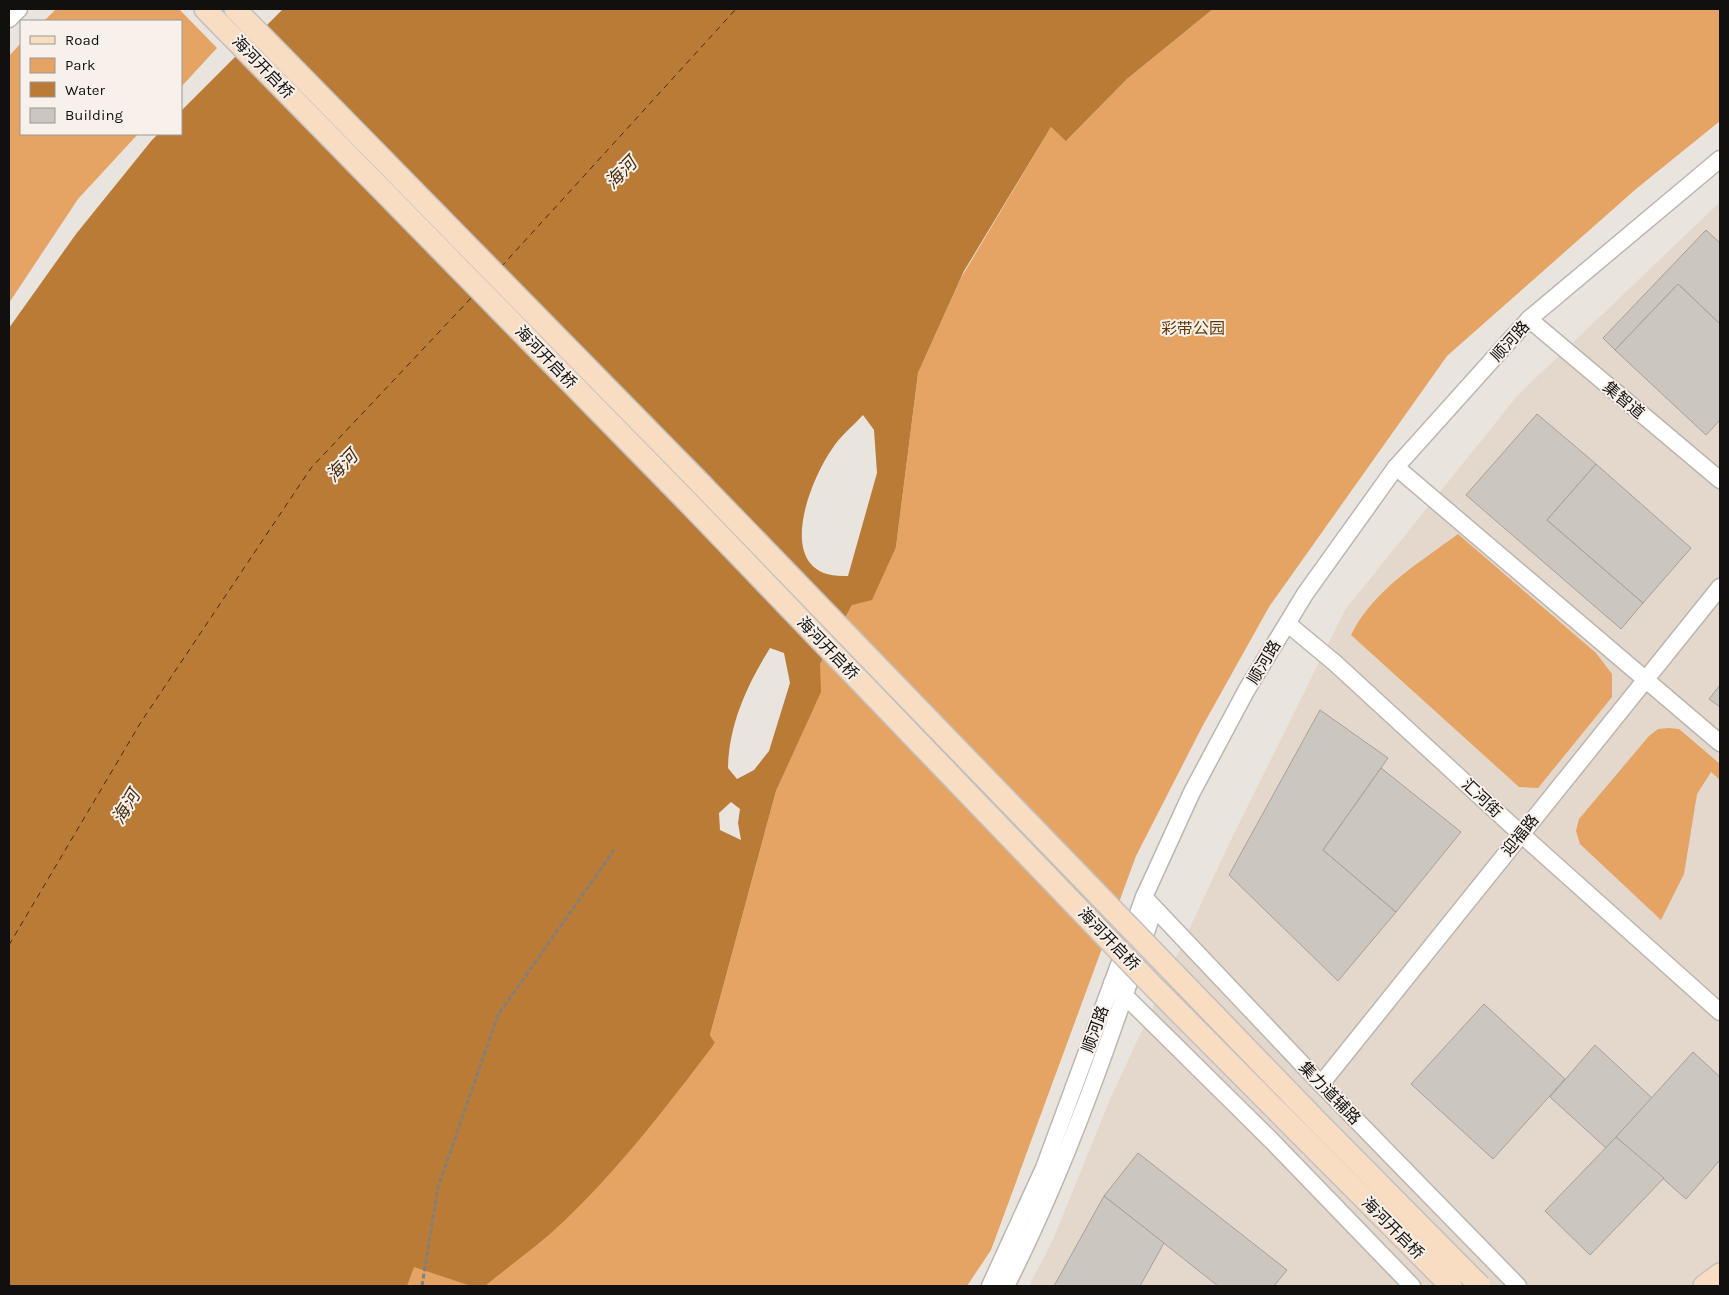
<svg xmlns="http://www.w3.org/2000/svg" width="1729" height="1295" viewBox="0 0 1729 1295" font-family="Karla,'Noto Sans SC',sans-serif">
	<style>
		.built { fill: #e4d7cc }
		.green { fill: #e5a463 }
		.water { fill: #ba7b37; fill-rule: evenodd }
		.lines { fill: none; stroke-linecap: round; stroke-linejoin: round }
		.ferry { stroke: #462b0e; stroke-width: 1; stroke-dasharray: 6 5; stroke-linecap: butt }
		.building { fill: #ccc6c0; stroke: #a6a09a }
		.minor-casing { stroke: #bcb6b0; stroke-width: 19 }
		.major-casing { stroke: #c1c1c0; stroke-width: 24 }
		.path { stroke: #827e7a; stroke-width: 3; stroke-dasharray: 5 2.5; stroke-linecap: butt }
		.minor { stroke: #fff; stroke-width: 16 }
		.major { stroke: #f9ddc3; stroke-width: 21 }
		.major-bridge-casing { stroke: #c1c1c0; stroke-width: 24; stroke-linecap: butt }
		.major-bridge { stroke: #f9ddc3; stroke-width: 21 }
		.labels { text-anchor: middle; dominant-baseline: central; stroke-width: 4; stroke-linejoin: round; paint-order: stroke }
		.street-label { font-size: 16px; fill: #12100e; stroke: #f8f1eb }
		.park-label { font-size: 16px; fill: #643901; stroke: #f8f1eb }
		.water-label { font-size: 18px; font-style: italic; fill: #462b0e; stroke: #f8f1eb }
	</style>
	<rect width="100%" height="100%" fill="#eae4de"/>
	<!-- built -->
	<polygon class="built" points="1720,202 1720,1286 1029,1286 1052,1242 1111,1097 1230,842 1345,610 1518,395"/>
	<!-- green -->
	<g class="green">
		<polygon points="56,9 179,9 217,48 181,87 181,21 44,21"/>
		<polygon points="1213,9 1720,9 1720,121 1636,189 1447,356 1269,607 1202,727 1136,856 991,1250 967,1286 317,1286 715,1044 710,1035 776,791 820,692 820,664 852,605 896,547 918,373 961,278 1051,127 1067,140 1127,79"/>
		<polygon points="21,43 21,134 138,134 78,199 9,303 9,56"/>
		<path d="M 1458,534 L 1596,653 L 1612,674 L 1612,697 L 1538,788 L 1519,787 L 1351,635 C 1373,590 1419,563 1458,534 Z"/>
		<polygon points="1669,728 1679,729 1720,764 1720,780 1711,772 1697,794 1684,874 1661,920 1580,844 1576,831 1579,819 1649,736 1658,729"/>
	</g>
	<!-- water -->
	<path class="water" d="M 283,9 L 1213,9 L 1127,79 L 1066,141 L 1051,127 L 964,271 L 918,373 L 896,547 L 872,600 L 852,605 L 820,664 L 821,692 L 776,791 L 710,1035 L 715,1043 C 667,1106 619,1169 562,1223 C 538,1246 510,1265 485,1286 L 471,1286 L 414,1267 L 407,1286 L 9,1286 L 9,328 L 76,234 L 152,140 L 158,134 L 181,134 L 181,111 ZM 863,415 L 874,430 L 877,473 L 848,576 C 772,580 807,485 832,449 C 840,436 853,426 863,415 ZM 770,648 L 784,653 L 790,683 L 769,751 L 754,770 L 737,779 L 728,768 C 729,724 747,685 770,648 ZM 731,802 L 740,809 L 738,823 L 741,840 L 720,830 L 719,813 Z"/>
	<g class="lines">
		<!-- ferry -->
		<g class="ferry">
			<polyline points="501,267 736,9"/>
			<polyline points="9,945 141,722 311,468 472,297"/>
		</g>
	</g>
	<!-- building -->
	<g class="building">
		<polygon points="1706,230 1720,243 1720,324 1678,284 1615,350 1603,338"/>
		<polygon points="1678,284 1720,324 1720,420 1706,435 1615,350"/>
		<polygon points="1537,414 1596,464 1547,520 1643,603 1621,629 1466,495"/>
		<polygon points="1596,464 1691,548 1643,603 1547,520"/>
		<polygon points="1720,685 1720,707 1709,699"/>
		<polygon points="1320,710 1388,758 1323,850 1396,912 1338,981 1229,875"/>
		<polygon points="1381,768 1461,832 1396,912 1323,850"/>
		<polygon points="1484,1004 1565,1079 1493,1159 1411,1084"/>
		<polygon points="1595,1045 1652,1098 1606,1148 1550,1097"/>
		<polygon points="1693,1052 1720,1077 1720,1160 1686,1199 1616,1137"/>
		<polygon points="1616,1137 1664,1178 1590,1255 1545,1211"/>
		<polygon points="1138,1153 1287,1270 1274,1286 1218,1286 1104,1196"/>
		<polygon points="1104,1196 1164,1243 1140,1286 1054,1286"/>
	</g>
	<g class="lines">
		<defs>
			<g id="minor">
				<polyline points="9,19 19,9"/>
				<polyline points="1529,319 1720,480"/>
				<polyline points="1396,467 1720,743"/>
				<polyline points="1288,624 1335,663 1521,834 1720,1012"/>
				<polyline points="1144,897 1321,1084 1518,1286"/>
				<polyline points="1112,983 1271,1140 1412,1286"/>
				<polyline points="1321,1084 1720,587"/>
				<polyline points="990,1286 1044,1168 1144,897 1192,792 1246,691 1305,594 1396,467 1529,319 1720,159"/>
				<path d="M 1006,1286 C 1067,1166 1111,1037 1154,909"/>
			</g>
			<g id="major">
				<polyline points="205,9 685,499"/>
				<polyline points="235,9 701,484"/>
				<polyline points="1704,1286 1720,1274"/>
			</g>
		</defs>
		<!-- minor casing -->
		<use href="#minor" class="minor-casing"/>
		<!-- major casing -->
		<use href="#major" class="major-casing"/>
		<!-- path -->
		<polyline class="path" points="422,1286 438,1187 498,1015 614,850"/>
		<!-- minor -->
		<use href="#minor" class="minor"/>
		<!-- major -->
		<use href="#major" class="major"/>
		<defs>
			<g id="major-bridge">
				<polyline points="701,484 1315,1119 1480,1286"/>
				<polyline points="685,499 1152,985 1451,1286"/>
			</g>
		</defs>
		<!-- major-bridge casing -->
		<use href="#major-bridge" class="major-bridge-casing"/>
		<!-- major-bridge -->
		<use href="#major-bridge" class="major-bridge"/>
	</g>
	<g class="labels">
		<!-- street labels -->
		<g class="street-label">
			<text transform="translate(263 67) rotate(46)">海河开启桥</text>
			<text transform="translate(1510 341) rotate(-48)">顺河路</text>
			<text transform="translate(546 357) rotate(46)">海河开启桥</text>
			<text transform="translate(1624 400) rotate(40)">集智道</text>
			<text transform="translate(828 648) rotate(46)">海河开启桥</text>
			<text transform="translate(1264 662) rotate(-59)">顺河路</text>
			<text transform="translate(1482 798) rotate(43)">汇河街</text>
			<text transform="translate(1520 835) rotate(-51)">迎福路</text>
			<text transform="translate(1109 939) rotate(46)">海河开启桥</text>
			<text transform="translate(1095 1029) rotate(-70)">顺河路</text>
			<text transform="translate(1330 1093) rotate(46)">集力道辅路</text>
			<text transform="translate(1393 1228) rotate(45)">海河开启桥</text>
		</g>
		<!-- park labels -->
		<g class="park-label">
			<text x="1193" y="328">彩带公园</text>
		</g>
		<!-- water labels -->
		<g class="water-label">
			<text transform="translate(621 173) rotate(-46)">海河</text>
			<text transform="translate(342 466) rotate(-46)">海河</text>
			<text transform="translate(126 807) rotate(-59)">海河</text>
		</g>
	</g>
	<!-- border -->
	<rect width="1729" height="1295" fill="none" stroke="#12100e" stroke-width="20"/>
	<!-- legend -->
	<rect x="20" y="20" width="162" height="115" fill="#f8f1eb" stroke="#9c9793"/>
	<rect x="30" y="36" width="25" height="8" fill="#f9ddc3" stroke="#9c9793"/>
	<text x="65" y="45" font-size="15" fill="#12100e">Road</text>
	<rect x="30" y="58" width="25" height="15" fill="#e5a463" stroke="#9c9793"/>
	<text x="65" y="70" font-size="15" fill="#12100e">Park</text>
	<rect x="30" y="82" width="25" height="15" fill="#ba7b37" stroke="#9c9793"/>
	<text x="65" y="95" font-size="15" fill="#12100e">Water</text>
	<rect x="30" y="108" width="25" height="15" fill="#ccc6c0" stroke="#9c9793"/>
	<text x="65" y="120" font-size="15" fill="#12100e">Building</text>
</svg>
